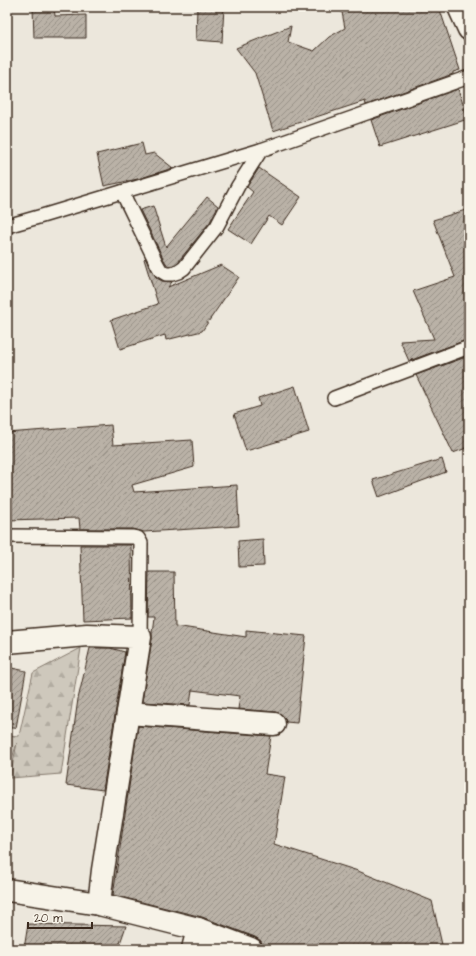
<svg xmlns="http://www.w3.org/2000/svg" width="476" height="956" viewBox="0 0 476 956" font-family="'Architects Daughter',sans-serif">
	<style>
		.forest { fill: url(#forest-firs); stroke: #84796d }
		.building { fill: url(#building-hatch); stroke: #3b2a1e }
		.lines { fill: none; stroke-linecap: round; stroke-linejoin: round }
		.service-casing { stroke: #3b2a1e; stroke-width: 16 }
		.minor-casing { stroke: #3b2a1e; stroke-width: 25 }
		.service { stroke: #f7f3e8; stroke-width: 13 }
		.minor { stroke: #f7f3e8; stroke-width: 22 }
	</style>
	<defs>
		<pattern id="forest-firs" width="22" height="20" patternUnits="userSpaceOnUse"><rect width="22" height="20" fill="#cec8bc"/><path d="M5 1l3.5 6h-7zM16 11l3.5 6h-7z" fill="#b2aca1"/></pattern>
		<pattern id="building-hatch" width="6" height="6" patternUnits="userSpaceOnUse"><rect width="6" height="6" fill="#bab2a7"/><path d="M-1 1l2-2M0 6l6-6M5 7l2-2" fill="none" stroke="#989187"/></pattern>
	</defs>
	<rect width="100%" height="100%" fill="#ece7dc"/>
	<filter id="ink" filterUnits="userSpaceOnUse"><feTurbulence type="fractalNoise" baseFrequency=".025" numOctaves="2"/><feDisplacementMap in="SourceGraphic" scale="8" xChannelSelector="R" yChannelSelector="G"/><feConvolveMatrix kernelMatrix="1 2 1 2 8 2 1 2 1" color-interpolation-filters="sRGB"/></filter>
	<g filter="url(#ink)">
		<!-- forest -->
		<polygon class="forest" points="81,648 61,774 10,778 17,743 7,774 7,735 19,736 33,673"/>
		<!-- building -->
		<g class="building">
			<polygon points="33,7 54,7 55,16 86,15 86,38 34,38"/>
			<polygon points="197,7 224,7 222,42 196,40"/>
			<polygon points="341,7 439,7 460,70 453,72 453,74 366,105 365,101 273,131 255,73 236,48 291,26 288,42 314,51 329,37 345,28"/>
			<polygon points="458,89 468,119 380,147 371,120"/>
			<polygon points="142,143 145,155 154,153 173,168 138,179 104,186 97,154"/>
			<polygon points="259,168 301,197 282,225 269,216 251,244 228,229 253,192 247,187"/>
			<polygon points="207,197 218,206 210,222 178,262 174,265 168,266 164,260 140,210 153,206 166,247"/>
			<polygon points="469,209 469,339 409,361 400,341 434,339 413,291 455,277 433,220"/>
			<polygon points="145,258 157,278 162,281 172,282 168,287 221,265 239,277 202,331 166,340 165,335 120,349 111,320 158,304 144,259"/>
			<polygon points="469,356 469,447 453,453 416,375"/>
			<polygon points="295,386 309,432 246,451 234,414 260,406 258,398"/>
			<polygon points="111,425 113,445 192,440 194,467 132,485 134,492 237,485 239,526 144,532 133,529 80,529 79,518 7,520 7,433"/>
			<polygon points="442,459 446,472 379,497 373,480"/>
			<polygon points="263,539 264,566 239,567 238,541"/>
			<polygon points="80,545 131,545 132,618 83,620"/>
			<polygon points="149,572 174,572 175,626 246,637 246,630 306,636 297,723 286,722 285,718 281,714 275,712 238,709 240,696 192,690 190,705 142,702 152,639 152,633 154,617 148,617"/>
			<polygon points="90,648 110,648 125,652 103,790 66,785 78,699"/>
			<polygon points="7,667 26,671 16,728 7,728"/>
			<polygon points="138,726 271,736 265,774 285,777 274,844 358,871 432,901 443,949 270,949 263,948 261,941 255,937 202,917 113,895"/>
			<polygon points="28,924 126,926 118,949 24,949"/>
		</g>
		<g class="lines">
			<defs>
				<g id="service">
					<polyline points="122,192 157,264 161,271 166,274 172,274 178,272 184,268 217,226 238,186 261,150 469,77"/>
					<polyline points="7,226 42,216 261,150"/>
					<polyline points="334,398 469,347"/>
					<polyline points="7,536 133,537 138,538 141,543 140,637"/>
				</g>
				<g id="minor">
					<polyline points="459,7 469,29"/>
					<polyline points="7,642 87,635 140,637 103,870 99,904"/>
					<polyline points="128,713 274,724"/>
					<polyline points="7,890 99,904 198,929 193,949"/>
					<polyline points="198,929 251,949"/>
				</g>
			</defs>
			<!-- service casing -->
			<use href="#service" class="service-casing"/>
			<!-- minor casing -->
			<use href="#minor" class="minor-casing"/>
			<!-- service -->
			<use href="#service" class="service"/>
			<!-- minor -->
			<use href="#minor" class="minor"/>
		</g>
	</g>
	<!-- margin -->
	<rect width="476" height="956" fill="none" stroke="#f7f3e8" stroke-width="24"/>
	<rect x="12" y="12" width="452" height="932" fill="none" stroke="#3b2a1e" stroke-width="1.5" filter="url(#ink)"/>
	<!-- scale -->
	<path d="M28 922v6h64v-6" fill="none" stroke="#3b2a1e" stroke-width="2"/>
	<text x="34" y="922" font-size="12" fill="#3b2a1e" stroke="#f7f3e8" stroke-width="3" paint-order="stroke">20 m</text>
</svg>
